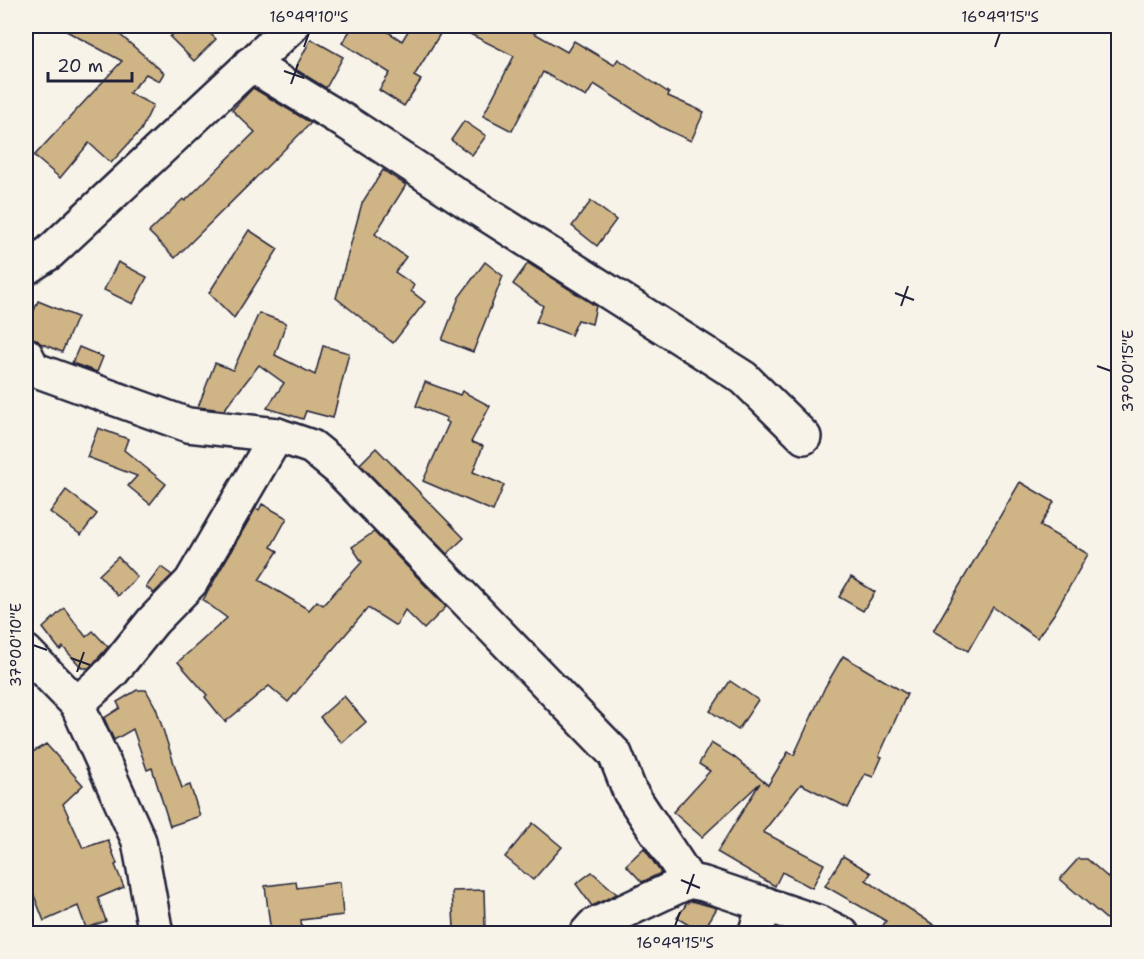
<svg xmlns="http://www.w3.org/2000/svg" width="1144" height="959" viewBox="0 0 1144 959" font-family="'Shantell Sans',sans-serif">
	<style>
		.building { fill: #cfb485; stroke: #22223b; stroke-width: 1.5 }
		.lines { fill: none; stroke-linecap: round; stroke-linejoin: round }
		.minor-casing { stroke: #22223b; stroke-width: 38 }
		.minor { stroke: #f7f3e8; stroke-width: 33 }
		.ticks { fill: none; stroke: #22223b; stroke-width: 2 }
		.neatline { fill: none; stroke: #22223b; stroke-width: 2 }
		.ticks-label { font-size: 15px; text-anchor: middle; fill: #22223b }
	</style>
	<rect width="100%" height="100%" fill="#f7f3e8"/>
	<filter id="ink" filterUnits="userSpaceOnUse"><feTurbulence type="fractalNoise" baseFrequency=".0167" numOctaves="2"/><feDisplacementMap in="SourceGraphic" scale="12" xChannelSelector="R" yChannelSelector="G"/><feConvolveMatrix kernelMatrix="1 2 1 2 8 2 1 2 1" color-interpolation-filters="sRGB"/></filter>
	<g filter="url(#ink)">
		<!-- building -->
		<g class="building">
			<polygon points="57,26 110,26 164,73 159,81 146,74 129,93 153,105 141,130 111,163 89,143 60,178 34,156 122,61"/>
			<polygon points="181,26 202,26 216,39 194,61 170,37"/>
			<polygon points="353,26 379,26 402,41 411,26 445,26 414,76 421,80 404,106 379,90 390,73 342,43"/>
			<polygon points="454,26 522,26 567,52 574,41 614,65 618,59 669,93 668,96 704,112 691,141 661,127 594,84 586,97 543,72 512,131 483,116 514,56"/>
			<polygon points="311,39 343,57 326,88 295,69"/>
			<polygon points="253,88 311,123 175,258 149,232 183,199 185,201 255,132 232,110"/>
			<polygon points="464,121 486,136 472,155 451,140"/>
			<polygon points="383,170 406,185 375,234 406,257 395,272 414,285 411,291 425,302 393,343 336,298 362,203"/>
			<polygon points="591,201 616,220 597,246 572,226"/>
			<polygon points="249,230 278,249 234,318 209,293"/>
			<polygon points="118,262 147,277 133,304 104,290"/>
			<polygon points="485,262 503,276 473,352 442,340 459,297"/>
			<polygon points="528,263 596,306 592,324 578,320 571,335 536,322 543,306 513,284"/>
			<polygon points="38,301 77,317 62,352 40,343 36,339 26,337 26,330"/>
			<polygon points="259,313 286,323 275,355 315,375 323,346 349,353 333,418 306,411 303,419 267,408 284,383 259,365 224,410 198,407 215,363 233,370"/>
			<polygon points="79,347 103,357 97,372 72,363"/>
			<polygon points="425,382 460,395 462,391 490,406 471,442 483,446 473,472 504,485 493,511 423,481 449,423 445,421 447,418 416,406"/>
			<polygon points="98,428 128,439 124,450 166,484 150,504 128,486 137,476 87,457"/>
			<polygon points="376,448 464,538 447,554 360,464"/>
			<polygon points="1020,482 1054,502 1040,526 1088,554 1054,614 1037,638 993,607 968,651 933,631"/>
			<polygon points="66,490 97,514 81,535 50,512"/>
			<polygon points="262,504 287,518 271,547 278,551 259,580 309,610 317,601 323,605 362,562 352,547 374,532 446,607 424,629 405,610 396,626 368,608 288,702 269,686 225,722 205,697 207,695 178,662 227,618 203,600 256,508 259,510"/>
			<polygon points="118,557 137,577 118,596 99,575"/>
			<polygon points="161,567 172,575 154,593 146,587"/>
			<polygon points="851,577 875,592 863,611 839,597"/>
			<polygon points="64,608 86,637 93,631 108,647 89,668 82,668 63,647 60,650 43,628"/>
			<polygon points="843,656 907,694 879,756 882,757 873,777 865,774 848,808 801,784 763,832 824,864 812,888 782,872 775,886 717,852 760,783 702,837 673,812 710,771 699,764 711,743 734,757 768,785 788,752 794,755 825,687"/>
			<polygon points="730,681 758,700 738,730 710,711"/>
			<polygon points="137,690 146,690 156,708 182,788 190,785 200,816 170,826 152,768 147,770 133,729 114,740 104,718 120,708 117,702"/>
			<polygon points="344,696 366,722 342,743 320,717"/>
			<polygon points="46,744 83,785 63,804 83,848 108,840 117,864 115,865 124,887 98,898 106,921 86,928 78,906 44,921 33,893 26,898 26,756"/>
			<polygon points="533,823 562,847 533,880 505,857"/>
			<polygon points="644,848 661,873 642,882 626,865"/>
			<polygon points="843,856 871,873 866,880 946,933 878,933 886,921 825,886"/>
			<polygon points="1078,859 1087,859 1119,887 1119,930 1060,879"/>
			<polygon points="592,872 617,894 592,906 576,884"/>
			<polygon points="296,882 297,888 340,882 343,915 301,920 302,933 271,933 265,886"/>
			<polygon points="484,890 485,927 454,928 452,891"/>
			<polygon points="691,901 717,908 702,933 677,918 687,903"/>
		</g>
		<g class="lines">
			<defs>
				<g id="minor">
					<polyline points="250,64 349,124 469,203 744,378 804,437"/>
					<polyline points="26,268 49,253 292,26"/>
					<polyline points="26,355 33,369 188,425 277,435 312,447 339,469 615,754 630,792 689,881"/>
					<polyline points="26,652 77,704 139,841 156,934"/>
					<polyline points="77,704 112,672 153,621 191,582 277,435"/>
					<polyline points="586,934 593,926 689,881 704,884 820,923 842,934"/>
					<polyline points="755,934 765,904"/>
				</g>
			</defs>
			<!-- minor casing -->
			<use href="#minor" class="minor-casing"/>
			<!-- minor -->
			<use href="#minor" class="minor"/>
		</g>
	</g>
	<!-- ticks -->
	<path class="ticks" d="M 304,47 L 309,33M 995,47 L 1000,33M 284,71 L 304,78M 291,84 L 298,64M 895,293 L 914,300M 901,306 L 908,286M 1097,366 L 1111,371M 33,645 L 47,650M 71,658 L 90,665M 77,672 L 84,652M 681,880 L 700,888M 687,894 L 694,874M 675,926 L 680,912"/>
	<!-- margin -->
	<rect width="1144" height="959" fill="none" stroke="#f7f3e8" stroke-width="66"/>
	<!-- scale -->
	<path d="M48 72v9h84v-9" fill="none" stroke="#22223b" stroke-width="3"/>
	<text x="57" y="72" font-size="18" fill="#22223b" stroke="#f7f3e8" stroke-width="4.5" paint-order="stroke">20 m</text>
	<rect x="33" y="33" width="1078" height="893" class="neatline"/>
	<g class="ticks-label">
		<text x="309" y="22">16°49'10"S</text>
		<text x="1000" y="22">16°49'15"S</text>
		<text transform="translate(1128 371) rotate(-90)" y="5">37°00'15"E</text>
		<text transform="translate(16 645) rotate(-90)" y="5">37°00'10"E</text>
		<text x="675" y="948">16°49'15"S</text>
	</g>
</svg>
